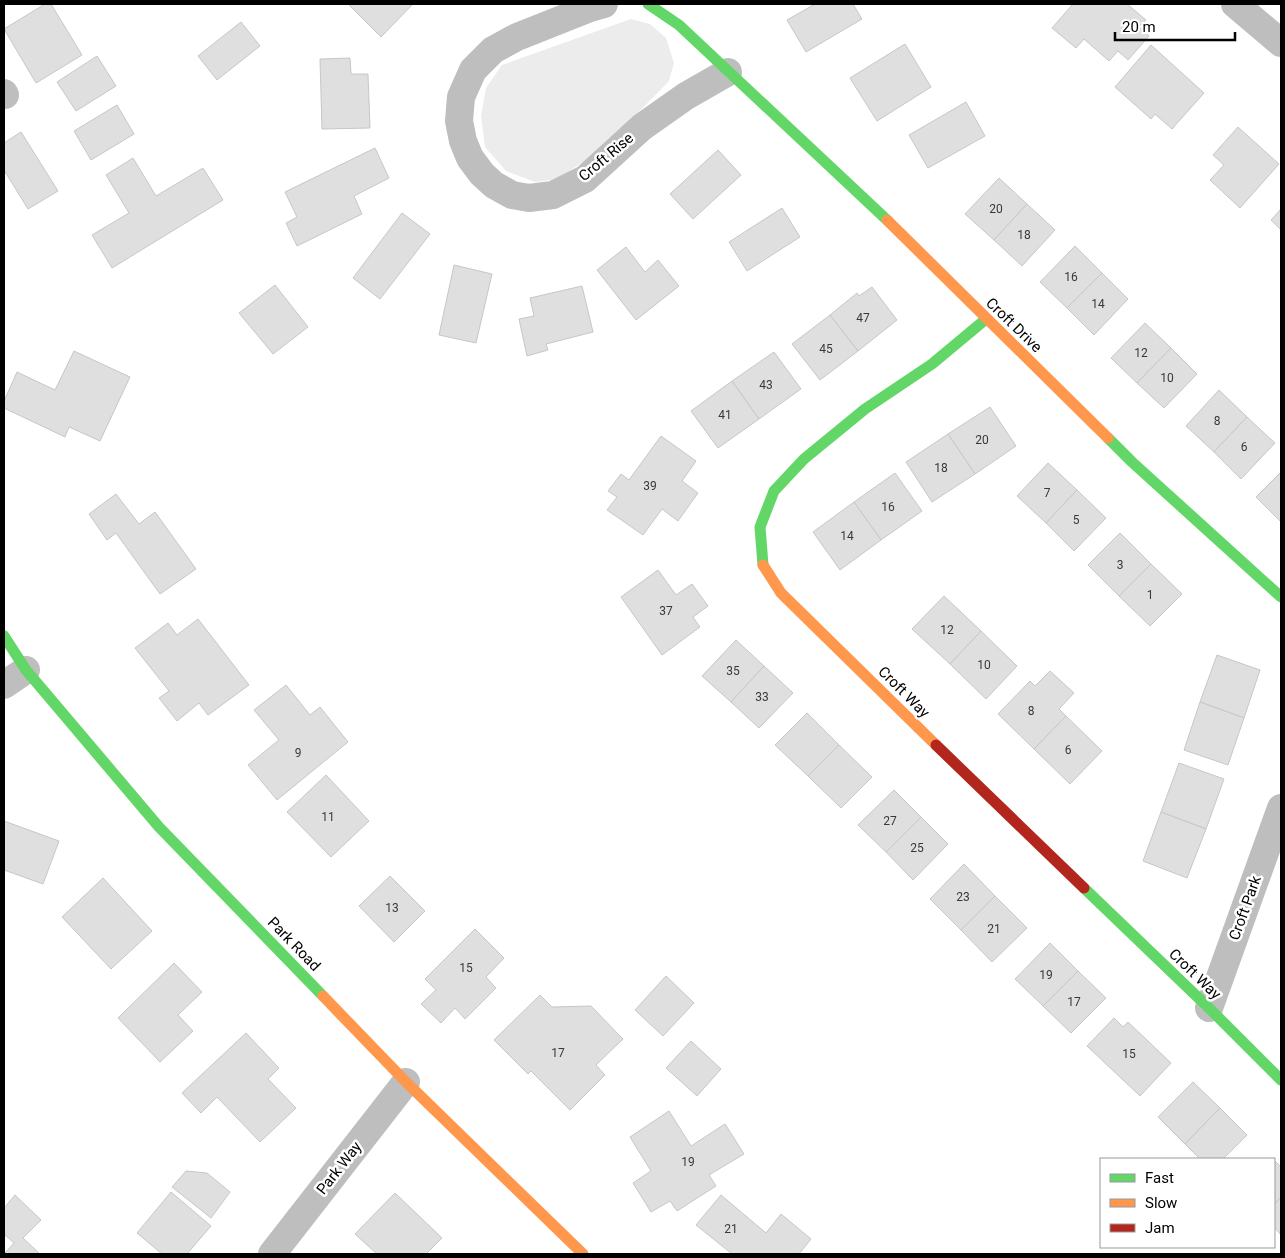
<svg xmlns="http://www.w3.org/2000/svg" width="1285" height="1258" viewBox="0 0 1285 1258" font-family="Roboto,sans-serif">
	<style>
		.green { fill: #ececec }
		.building { fill: #dfdfdf; stroke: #c7c7c7 }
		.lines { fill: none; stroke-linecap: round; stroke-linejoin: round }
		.street { stroke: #bebebe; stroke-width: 28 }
		.fast { stroke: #63d668; stroke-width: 11 }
		.slow { stroke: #ff974d; stroke-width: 11 }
		.jam { stroke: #b3261e; stroke-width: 11 }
		.labels { text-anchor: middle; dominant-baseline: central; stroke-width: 5; stroke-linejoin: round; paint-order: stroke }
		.number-label { font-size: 12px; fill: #383838 }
		.street-label { font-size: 15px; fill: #000; stroke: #fff }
	</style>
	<rect width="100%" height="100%" fill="#fff"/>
	<!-- green -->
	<polygon class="green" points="631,19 650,24 666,38 674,63 669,81 630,121 609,138 587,159 558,179 535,182 506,171 485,147 481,116 486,88 502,65"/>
	<!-- building -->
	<g class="building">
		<polygon points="45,4 51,4 82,55 36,83 4,29"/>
		<polygon points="348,4 413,4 381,37"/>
		<polygon points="815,4 853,4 862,19 806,52 787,20"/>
		<polygon points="1073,4 1127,4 1146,20 1139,27 1149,36 1128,60 1118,51 1109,61 1084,39 1076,48 1052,28"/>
		<polygon points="241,22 260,46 217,80 198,56"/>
		<polygon points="905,44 931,87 877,121 850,78"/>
		<polygon points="1151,45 1204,93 1172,129 1155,114 1151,119 1115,87"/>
		<polygon points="97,56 116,86 76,111 57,82"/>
		<polygon points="350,58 351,74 368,74 370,128 322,129 320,59"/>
		<polygon points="966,102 985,136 928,168 909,135"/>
		<polygon points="117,105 134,134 91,160 74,131"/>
		<polygon points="1238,127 1279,164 1240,208 1210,180 1224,165 1213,155"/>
		<polygon points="21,132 58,191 28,209 4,170 4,143"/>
		<polygon points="375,148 389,178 354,196 362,214 297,246 286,223 297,217 285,192"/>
		<polygon points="718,150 741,175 693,219 670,194"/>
		<polygon points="133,158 156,196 203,168 223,200 112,268 92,235 129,213 106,175"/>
		<polygon points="999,178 1027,204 994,240 965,214"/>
		<polygon points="1027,204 1055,230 1022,266 994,240"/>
		<polygon points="782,208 800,237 747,271 729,242"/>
		<polygon points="1281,209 1281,230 1271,220"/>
		<polygon points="402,213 430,234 380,299 353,278"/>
		<polygon points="1075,246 1102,273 1067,308 1040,282"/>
		<polygon points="626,247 645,272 658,260 679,286 636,320 597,270"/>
		<polygon points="454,265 492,274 476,343 439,335"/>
		<polygon points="1102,273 1128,299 1094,335 1067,308"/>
		<polygon points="275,285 308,327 273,354 239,313"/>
		<polygon points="582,286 593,332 546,344 548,350 527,356 519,319 534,316 530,298"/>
		<polygon points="872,287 897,320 858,351 830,315 857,293 859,296"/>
		<polygon points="830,315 858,351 820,380 792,344"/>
		<polygon points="1145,323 1171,348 1137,383 1111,358"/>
		<polygon points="1171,348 1197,374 1164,408 1137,383"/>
		<polygon points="74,351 130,377 100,441 69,427 65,437 4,408 4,401 17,372 55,390"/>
		<polygon points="774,352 801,389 759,419 732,381"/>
		<polygon points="732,381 759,419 718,448 691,411"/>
		<polygon points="1219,390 1247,417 1214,452 1186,426"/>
		<polygon points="990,407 1016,446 975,474 948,434"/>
		<polygon points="1247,417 1275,443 1241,479 1214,452"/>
		<polygon points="948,434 975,474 932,502 906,462"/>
		<polygon points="661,436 696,461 682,481 698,493 678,521 662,509 643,535 607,510 617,497 608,491 621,474 629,480"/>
		<polygon points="1048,463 1077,490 1046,523 1017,496"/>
		<polygon points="1281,472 1281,522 1256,497"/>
		<polygon points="895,473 922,511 881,540 854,502"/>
		<polygon points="1077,490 1106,518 1074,551 1046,523"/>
		<polygon points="116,494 139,524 155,512 196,569 160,594 116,533 107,540 89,514"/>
		<polygon points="854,502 881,540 840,570 813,532"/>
		<polygon points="1120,533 1151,564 1119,596 1088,565"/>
		<polygon points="1151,564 1182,594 1150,626 1119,596"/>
		<polygon points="658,570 676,595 692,584 708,606 693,617 700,627 662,655 621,597"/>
		<polygon points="944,596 981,631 950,664 912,629"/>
		<polygon points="198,619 249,685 208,715 199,703 177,721 159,698 169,691 135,648 168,623 177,635"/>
		<polygon points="981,631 1017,666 986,699 950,664"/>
		<polygon points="736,640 764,666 731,702 702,676"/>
		<polygon points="1217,655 1260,670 1244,718 1200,702"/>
		<polygon points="764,666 793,693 759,728 731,702"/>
		<polygon points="1050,671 1074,693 1059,709 1066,716 1034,749 998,714 1030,681 1035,686"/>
		<polygon points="286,685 310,715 320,707 348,742 277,800 248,765 279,740 254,710"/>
		<polygon points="1200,702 1244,718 1228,765 1184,750"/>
		<polygon points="807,713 839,745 808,776 775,745"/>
		<polygon points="1066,716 1102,751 1070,784 1034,749"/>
		<polygon points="839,745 872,777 841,808 808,776"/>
		<polygon points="1179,763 1224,779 1206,829 1161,812"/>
		<polygon points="326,775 369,821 331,857 287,812"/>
		<polygon points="894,790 921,817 886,852 858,825"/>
		<polygon points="1161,812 1206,829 1187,878 1143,861"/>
		<polygon points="921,817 948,844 913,880 886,852"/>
		<polygon points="4,821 59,841 43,884 4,870"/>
		<polygon points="964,864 995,896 961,930 930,899"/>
		<polygon points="390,876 425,911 394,942 359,906"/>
		<polygon points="103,878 152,931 111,969 62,917"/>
		<polygon points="995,896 1027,928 992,962 961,930"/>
		<polygon points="475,929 504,958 486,977 496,988 465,1019 455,1008 441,1023 421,1004 436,990 425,979"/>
		<polygon points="1050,943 1078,971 1043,1006 1015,979"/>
		<polygon points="174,963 202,992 178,1015 193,1031 160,1062 118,1018"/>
		<polygon points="1078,971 1106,998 1071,1033 1043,1006"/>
		<polygon points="666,976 694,1003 663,1036 635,1010"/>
		<polygon points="540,995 552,1007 591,1006 623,1039 596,1065 605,1075 570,1110 531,1071 528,1074 494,1040"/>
		<polygon points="1114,1018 1123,1027 1128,1022 1171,1063 1140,1096 1087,1046"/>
		<polygon points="246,1033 279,1068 268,1079 296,1108 260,1142 217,1097 201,1113 182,1093"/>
		<polygon points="691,1041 721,1069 697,1096 666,1068"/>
		<polygon points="1193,1082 1220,1108 1185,1144 1158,1117"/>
		<polygon points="1220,1108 1247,1135 1223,1159 1200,1159 1185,1144"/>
		<polygon points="669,1111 691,1146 725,1124 744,1154 709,1175 716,1186 677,1211 670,1201 651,1212 633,1183 651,1171 630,1137"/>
		<polygon points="1274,1160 1281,1167 1281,1197 1274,1205"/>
		<polygon points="186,1171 207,1173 230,1192 211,1218 172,1187"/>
		<polygon points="171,1192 211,1226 187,1254 162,1254 137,1233"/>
		<polygon points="395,1193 442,1238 426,1254 377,1254 355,1234"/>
		<polygon points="15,1195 41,1220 23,1238 40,1254 4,1254 14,1243 4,1234 4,1208"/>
		<polygon points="721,1195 766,1233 781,1214 811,1239 799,1254 732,1254 696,1225"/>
		<polygon points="1281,1197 1281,1235 1274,1227 1274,1205"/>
	</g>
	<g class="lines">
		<!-- street -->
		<g class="street">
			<polyline points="604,4 590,8 517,37 493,50 473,70 461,97 459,121 463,141 470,158 482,174 494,185 512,195 529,198 553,195 585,179 642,127 686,96 728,72"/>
			<polyline points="1235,4 1281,43"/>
			<polyline points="4,93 5,95"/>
			<polyline points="4,685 26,670"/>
			<polyline points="1209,1008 1281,808"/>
			<polyline points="272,1254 406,1082"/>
		</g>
		<!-- fast -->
		<g class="fast">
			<polyline points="648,4 679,25 887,220"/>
			<polyline points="1108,438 1132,462 1281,597"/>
			<polyline points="763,565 760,527 774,491 804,459 865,409 932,364 986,319"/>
			<polyline points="4,636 26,670 159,827 323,996"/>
			<polyline points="1084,888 1209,1008 1281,1080"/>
		</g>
		<!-- slow -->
		<g class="slow">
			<polyline points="887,220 1108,438"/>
			<polyline points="763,565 781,593 936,745"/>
			<polyline points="323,996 406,1082 583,1254"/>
		</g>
		<!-- jam -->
		<polyline class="jam" points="936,745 1084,888"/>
	</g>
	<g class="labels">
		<!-- number labels -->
		<g class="number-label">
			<text x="996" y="209">20</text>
			<text x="1024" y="235">18</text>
			<text x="1071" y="277">16</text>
			<text x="1098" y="304">14</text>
			<text x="863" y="318">47</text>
			<text x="826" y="349">45</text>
			<text x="1141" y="353">12</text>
			<text x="1167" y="378">10</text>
			<text x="766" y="385">43</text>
			<text x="725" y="415">41</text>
			<text x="1217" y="421">8</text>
			<text x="982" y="440">20</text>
			<text x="1244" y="447">6</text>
			<text x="941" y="468">18</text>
			<text x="650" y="486">39</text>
			<text x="1047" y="493">7</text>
			<text x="888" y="507">16</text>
			<text x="1076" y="520">5</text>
			<text x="847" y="536">14</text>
			<text x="1120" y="565">3</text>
			<text x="1150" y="595">1</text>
			<text x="666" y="611">37</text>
			<text x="947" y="630">12</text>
			<text x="984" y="665">10</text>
			<text x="733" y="671">35</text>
			<text x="762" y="697">33</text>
			<text x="1031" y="711">8</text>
			<text x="1068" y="750">6</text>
			<text x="298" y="753">9</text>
			<text x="328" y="817">11</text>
			<text x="890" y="821">27</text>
			<text x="917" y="848">25</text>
			<text x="963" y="897">23</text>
			<text x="392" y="908">13</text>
			<text x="994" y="929">21</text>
			<text x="466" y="968">15</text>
			<text x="1046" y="975">19</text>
			<text x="1074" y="1002">17</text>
			<text x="558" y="1053">17</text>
			<text x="1129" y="1054">15</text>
			<text x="688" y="1162">19</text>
			<text x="731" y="1229">21</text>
		</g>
		<!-- street labels -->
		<g class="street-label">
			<text transform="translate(606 157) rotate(-40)">Croft Rise</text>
			<text transform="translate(1014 325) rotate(44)">Croft Drive</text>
			<text transform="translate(904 692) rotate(45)">Croft Way</text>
			<text transform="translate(1245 908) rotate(-70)">Croft Park</text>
			<text transform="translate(294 944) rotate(46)">Park Road</text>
			<text transform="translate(1195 974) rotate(44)">Croft Way</text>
			<text transform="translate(339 1168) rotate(-52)">Park Way</text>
		</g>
	</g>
	<!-- border -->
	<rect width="1285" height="1258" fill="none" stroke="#000000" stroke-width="10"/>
	<!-- legend -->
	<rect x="1100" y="1158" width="175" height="90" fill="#ffffff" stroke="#999999"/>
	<rect x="1110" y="1174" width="25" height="8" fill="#63d668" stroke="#999999"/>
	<text x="1145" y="1183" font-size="15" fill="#000000">Fast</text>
	<rect x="1110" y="1199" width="25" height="8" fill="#ff974d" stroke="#999999"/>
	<text x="1145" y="1208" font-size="15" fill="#000000">Slow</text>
	<rect x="1110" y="1224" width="25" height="8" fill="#b3261e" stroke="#999999"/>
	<text x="1145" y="1233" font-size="15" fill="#000000">Jam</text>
	<!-- scale -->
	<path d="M1115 32v8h120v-8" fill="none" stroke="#000000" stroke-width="2.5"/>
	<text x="1122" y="32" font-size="15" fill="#000000" stroke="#ffffff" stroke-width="4" paint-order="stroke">20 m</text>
</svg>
